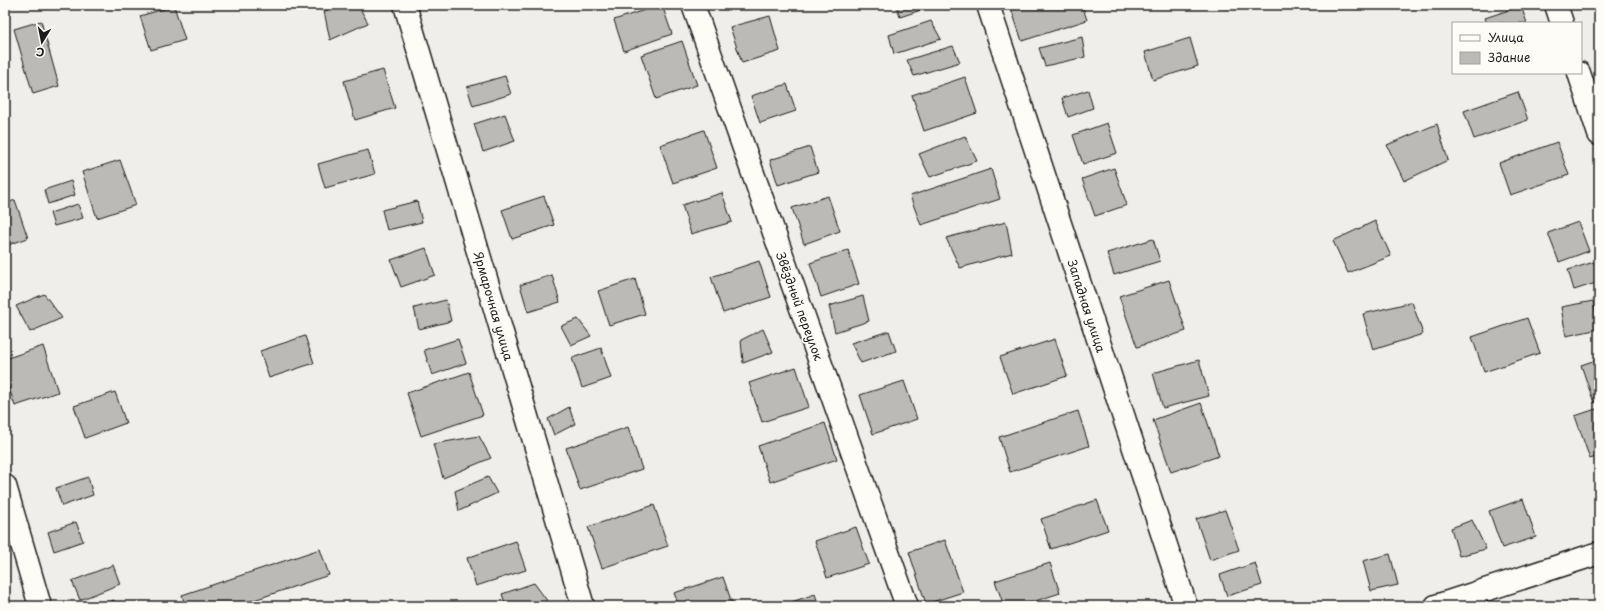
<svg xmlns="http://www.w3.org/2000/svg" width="1604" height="611" viewBox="0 0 1604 611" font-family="'Playpen Sans',sans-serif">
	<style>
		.building { fill: #bbbab6; stroke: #1c1c1c }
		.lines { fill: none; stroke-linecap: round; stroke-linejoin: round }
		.minor-casing { stroke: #1c1c1c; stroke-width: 25 }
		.minor { stroke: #fdfcf7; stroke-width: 22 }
		.labels { text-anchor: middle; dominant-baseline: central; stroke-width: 3.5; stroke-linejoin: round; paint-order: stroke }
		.street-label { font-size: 12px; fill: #1c1c1c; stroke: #fdfcf7 }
	</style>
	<rect width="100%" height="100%" fill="#f0eeea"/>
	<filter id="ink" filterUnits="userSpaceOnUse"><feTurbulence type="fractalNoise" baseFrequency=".025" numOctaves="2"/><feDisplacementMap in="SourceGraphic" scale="8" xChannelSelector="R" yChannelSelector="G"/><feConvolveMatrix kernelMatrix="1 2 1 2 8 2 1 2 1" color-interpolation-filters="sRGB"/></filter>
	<g filter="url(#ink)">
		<!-- building -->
		<g class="building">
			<polygon points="341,5 358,5 368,23 330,40 324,11"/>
			<polygon points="660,5 662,5 672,34 624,51 614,20"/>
			<polygon points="896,5 936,5 900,17"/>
			<polygon points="1010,5 1082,5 1087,20 1022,41"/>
			<polygon points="174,6 185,40 151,50 140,16"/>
			<polygon points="1521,6 1527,23 1487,23 1485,18"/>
			<polygon points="770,16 780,51 742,63 730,27"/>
			<polygon points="41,21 59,86 33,94 14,29"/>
			<polygon points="931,21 941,39 894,54 889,35"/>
			<polygon points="1082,37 1085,57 1045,66 1039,48"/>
			<polygon points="1190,38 1198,66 1153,80 1145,52"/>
			<polygon points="682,41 697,85 656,99 641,55"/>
			<polygon points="953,46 960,62 914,76 907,60"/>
			<polygon points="383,70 395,108 355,120 344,81"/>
			<polygon points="505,76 511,94 473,106 467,87"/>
			<polygon points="965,77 977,113 924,131 912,95"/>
			<polygon points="787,84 796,111 760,123 751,96"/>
			<polygon points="1088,90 1093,108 1068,117 1062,98"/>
			<polygon points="1518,92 1528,120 1474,139 1464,111"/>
			<polygon points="505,114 515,141 483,152 474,124"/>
			<polygon points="1107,123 1117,153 1083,164 1073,135"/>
			<polygon points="1437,124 1448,160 1404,181 1387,145"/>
			<polygon points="704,130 717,168 673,183 660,145"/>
			<polygon points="965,136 977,161 930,177 919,154"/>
			<polygon points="1557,142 1569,175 1510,195 1499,163"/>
			<polygon points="810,147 818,172 778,185 770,160"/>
			<polygon points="368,150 375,174 325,188 318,164"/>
			<polygon points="120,160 136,205 97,218 82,172"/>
			<polygon points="1114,168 1127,205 1095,216 1082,179"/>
			<polygon points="991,169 1000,199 921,225 910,196"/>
			<polygon points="71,181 75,195 48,204 44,190"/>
			<polygon points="722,193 732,222 691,234 682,205"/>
			<polygon points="544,196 554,225 512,239 502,210"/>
			<polygon points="828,196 840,231 804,244 792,208"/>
			<polygon points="15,200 28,238 5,246 5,204"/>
			<polygon points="417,201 422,222 387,230 382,210"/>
			<polygon points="78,204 83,218 54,226 50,213"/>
			<polygon points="1375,221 1391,256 1348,273 1333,241"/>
			<polygon points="1006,222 1012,253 960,268 946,238"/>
			<polygon points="1578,222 1589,251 1559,262 1548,233"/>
			<polygon points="1153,239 1160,261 1114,275 1107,253"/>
			<polygon points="426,248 435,275 401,287 391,260"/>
			<polygon points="848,250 859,284 821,297 810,263"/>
			<polygon points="759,261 771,297 723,313 711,277"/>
			<polygon points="1594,262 1599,282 1574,290 1568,270"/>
			<polygon points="552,275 560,302 528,312 520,285"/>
			<polygon points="635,279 645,314 609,325 598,291"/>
			<polygon points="1169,280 1186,331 1137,347 1119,296"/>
			<polygon points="44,294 62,318 30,332 16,306"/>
			<polygon points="863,296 869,321 835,332 829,306"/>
			<polygon points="446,300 451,321 419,329 414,308"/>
			<polygon points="1593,301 1599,329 1566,336 1561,307"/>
			<polygon points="1412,302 1423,334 1373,350 1363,314"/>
			<polygon points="1527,318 1540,353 1484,372 1472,337"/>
			<polygon points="578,319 591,336 571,345 561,326"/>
			<polygon points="763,329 773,352 743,363 741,340"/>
			<polygon points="889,331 896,351 861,363 851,343"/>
			<polygon points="305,336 314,363 269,378 260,351"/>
			<polygon points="458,339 466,363 432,375 424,350"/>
			<polygon points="1055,339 1067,376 1013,394 1000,357"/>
			<polygon points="43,346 58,392 15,406 5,376 5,359"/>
			<polygon points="601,348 611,378 582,388 572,358"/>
			<polygon points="1599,359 1599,401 1594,403 1581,365"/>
			<polygon points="1199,360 1209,396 1163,408 1153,373"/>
			<polygon points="796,367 809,407 762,422 749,383"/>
			<polygon points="469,372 483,415 421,436 407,393"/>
			<polygon points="904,381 917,419 873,434 860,395"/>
			<polygon points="115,392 126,423 85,438 74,406"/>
			<polygon points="1201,403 1219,456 1171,472 1153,420"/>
			<polygon points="569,407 575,424 554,435 548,419"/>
			<polygon points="1599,408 1599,456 1590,459 1575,416"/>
			<polygon points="1078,411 1089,446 1010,472 999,437"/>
			<polygon points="825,423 837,459 770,482 758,446"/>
			<polygon points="628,427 642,469 580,490 566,448"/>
			<polygon points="479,436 491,458 443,478 433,444"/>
			<polygon points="88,477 93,495 62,506 56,488"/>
			<polygon points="488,477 497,493 459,511 455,491"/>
			<polygon points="1523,499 1536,537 1502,548 1489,511"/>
			<polygon points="1097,500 1108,530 1051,549 1041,519"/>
			<polygon points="654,505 668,546 602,568 588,527"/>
			<polygon points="1225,510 1239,550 1210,560 1196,519"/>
			<polygon points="1472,520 1486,549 1459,556 1451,528"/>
			<polygon points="76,522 83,541 54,551 48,532"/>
			<polygon points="856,527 869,564 827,578 815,541"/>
			<polygon points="945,540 963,592 926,604 909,552"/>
			<polygon points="516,541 526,570 476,586 467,558"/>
			<polygon points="320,549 329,575 236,606 185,606 182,595"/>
			<polygon points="1390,554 1398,585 1371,591 1363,561"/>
			<polygon points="1050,563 1060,593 1020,606 1004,606 995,581"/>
			<polygon points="1255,563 1262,585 1227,596 1220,575"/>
			<polygon points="113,565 120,584 80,600 72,581"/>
			<polygon points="723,577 733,606 679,606 674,593"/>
			<polygon points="534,583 551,606 506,606 502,594"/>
			<polygon points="815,594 819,606 780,606"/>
			<polygon points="114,600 116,606 96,606"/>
		</g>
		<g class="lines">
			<defs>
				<g id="minor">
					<polyline points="405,5 583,606"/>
					<polyline points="693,5 907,606"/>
					<polyline points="988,5 1186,606"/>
					<polyline points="1556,5 1562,23"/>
					<polyline points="1579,73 1599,134"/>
					<polyline points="5,486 40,606"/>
					<polyline points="1436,606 1599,553"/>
				</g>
			</defs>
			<!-- minor casing -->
			<use href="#minor" class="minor-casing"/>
			<!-- minor -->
			<use href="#minor" class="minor"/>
		</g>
	</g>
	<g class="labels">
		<!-- street labels -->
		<g class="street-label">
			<text transform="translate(494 306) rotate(74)">Ярмарочная улица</text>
			<text transform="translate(800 306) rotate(70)">Звёздный переулок</text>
			<text transform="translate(1087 306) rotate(72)">Западная улица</text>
		</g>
	</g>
	<!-- margin -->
	<rect width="1604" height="611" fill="none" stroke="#fdfcf7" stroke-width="20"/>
	<rect x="10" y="10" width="1584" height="591" fill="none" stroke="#1c1c1c" stroke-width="1.5" filter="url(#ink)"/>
	<!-- legend -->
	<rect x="1452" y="22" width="130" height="52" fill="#fdfcf7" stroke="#a3a29f"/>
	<rect x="1460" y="35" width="20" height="6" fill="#fdfcf7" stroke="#a3a29f"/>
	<text x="1488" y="42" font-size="12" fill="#1c1c1c">Улица</text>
	<rect x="1460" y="52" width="20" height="12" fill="#bbbab6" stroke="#a3a29f"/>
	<text x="1488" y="62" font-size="12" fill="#1c1c1c">Здание</text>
	<!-- north arrow -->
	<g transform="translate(42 42) rotate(190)" stroke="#fdfcf7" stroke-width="3" paint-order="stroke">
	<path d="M0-3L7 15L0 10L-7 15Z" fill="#1c1c1c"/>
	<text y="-6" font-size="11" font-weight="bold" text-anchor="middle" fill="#1c1c1c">С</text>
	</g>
</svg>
